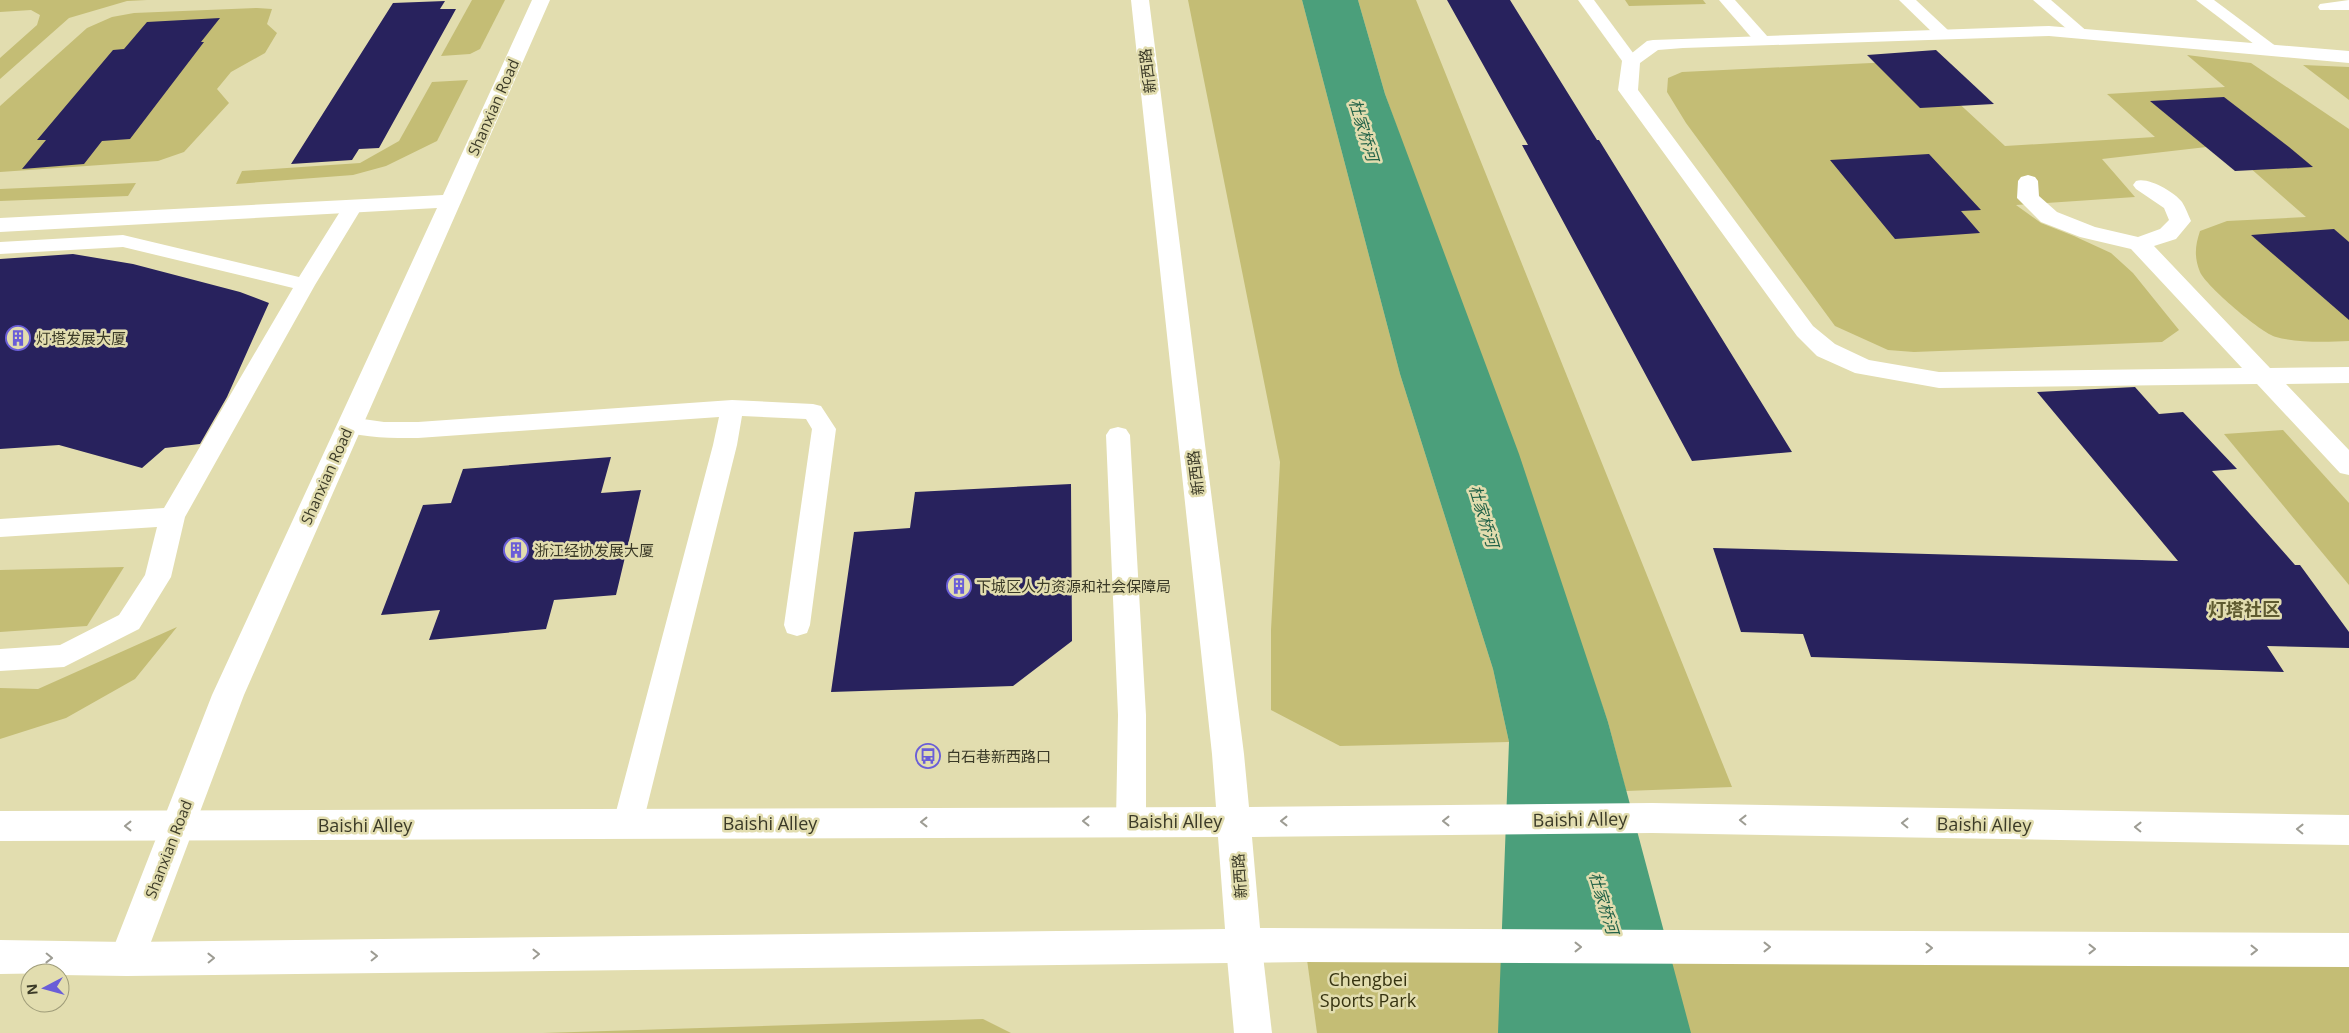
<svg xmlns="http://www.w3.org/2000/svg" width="2349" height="1033" viewBox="0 0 2349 1033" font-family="'Open Sans','Noto Sans SC',sans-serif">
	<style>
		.green { fill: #c4bd75 }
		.water { fill: #4b9f7b }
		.building { fill: #28225d }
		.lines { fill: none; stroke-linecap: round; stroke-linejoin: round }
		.lane { fill: #fff; fill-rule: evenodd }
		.street { fill: #fff; fill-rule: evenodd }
		.secondary { fill: #fff; fill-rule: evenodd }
		.oneway { stroke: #9d9c93 }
		.labels { text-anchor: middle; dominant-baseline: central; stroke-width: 5; stroke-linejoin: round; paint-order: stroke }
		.street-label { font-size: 15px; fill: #3b3a27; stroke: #e2ddaf }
		.poi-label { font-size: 15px; fill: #3b3a27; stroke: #e2ddaf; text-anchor: start }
		.water-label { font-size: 16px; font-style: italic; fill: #236349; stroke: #e2ddaf }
		.quarter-label { font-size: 18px; font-weight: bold; fill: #5e5a30; stroke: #e2ddaf }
		.near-street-label { font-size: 18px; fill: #3b3a27; stroke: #e2ddaf }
		.near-park-label { font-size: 18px; fill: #363310; stroke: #e2ddaf }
	</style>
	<rect width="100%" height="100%" fill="#e2ddaf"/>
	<!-- green -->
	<g class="green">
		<polygon points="0,0 147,0 127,1 69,18 0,79 0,58 37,25 40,15 31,10 0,12"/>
		<polygon points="472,0 505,0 480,49 470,54 441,56"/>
		<polygon points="1188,0 1302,0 1400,374 1493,669 1509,742 1340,746 1271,710 1271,630 1280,462"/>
		<polygon points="1358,0 1416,0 1732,787 1626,791 1608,722 1385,94"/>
		<polygon points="1625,0 1703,0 1706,4 1629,6"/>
		<polygon points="257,8 272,9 267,24 277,33 265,53 231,72 217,89 229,103 184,152 158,161 0,172 0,106 87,28 112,17 134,13"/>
		<path d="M 2187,55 L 2251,63 L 2349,129 L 2349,341 C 2327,342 2297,343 2276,337 C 2261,333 2206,286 2200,272 C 2194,257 2195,246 2200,231 L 2227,221 L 2306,217 L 2224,145 L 2102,159 L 2135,197 L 2016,205 L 2041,223 L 2074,236 L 2111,253 L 2133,273 L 2179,330 L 2162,342 L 1914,352 L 1888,350 L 1835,326 L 1686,123 L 1667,92 L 1668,78 L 1682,72 L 1913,61 L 2005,146 L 2155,137 L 2107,94 L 2225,87 Z"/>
		<polygon points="2303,65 2349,67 2349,100"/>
		<polygon points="468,80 437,141 386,166 353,175 236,184 242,171 360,163 399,141 432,82"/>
		<polygon points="136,183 128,196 0,201 0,189"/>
		<polygon points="2283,430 2349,503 2349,585 2224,434"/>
		<polygon points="124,567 87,626 0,632 0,570"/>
		<polygon points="177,627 135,679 66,718 0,739 0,688 38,689"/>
		<polygon points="1305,945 2349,950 2349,1033 1317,1033"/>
		<polygon points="983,1019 1011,1033 543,1033"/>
	</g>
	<!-- water -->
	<polygon class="water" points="1302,0 1358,0 1385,94 1519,454 1608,722 1691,1033 1498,1033 1509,742 1493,669 1400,374"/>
	<!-- building -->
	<g class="building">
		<polygon points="1447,0 1510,0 1597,140 1599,140 1792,452 1692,461 1522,145 1528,145"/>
		<polygon points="445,1 440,9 456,9 379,148 359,149 352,160 291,164 393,3"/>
		<polygon points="220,18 201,42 204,42 130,139 102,141 84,164 22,169 46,140 37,140 113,50 124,49 147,22"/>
		<polygon points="1936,50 1994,104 1920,108 1867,55"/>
		<polygon points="2224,97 2289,147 2313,167 2235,171 2150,101"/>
		<polygon points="1929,154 1981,210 1961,211 1980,233 1895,239 1830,160"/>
		<polygon points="2334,229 2349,242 2349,320 2251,235"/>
		<polygon points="73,254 133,264 240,292 269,303 227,397 200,444 165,448 142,468 59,445 0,449 0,259"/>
		<polygon points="2135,387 2159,414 2183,412 2237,469 2212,471 2295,565 2300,565 2349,632 2349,648 2267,646 2284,672 1811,657 1803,634 1741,632 1713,548 2178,561 2037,392"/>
		<polygon points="611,457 601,493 641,490 616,595 554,600 546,629 429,640 440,610 381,615 423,505 451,503 463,469"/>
		<polygon points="1071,484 1072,641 1013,686 831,692 854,532 910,528 915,492"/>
	</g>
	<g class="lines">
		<!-- lane -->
		<g class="lane">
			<polygon points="1578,0 1594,0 1639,61 1637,65 1625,65"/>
			<polygon points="1719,0 1735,0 1768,37 1770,40 1768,43 1756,43"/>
			<polygon points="1899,0 1916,0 1949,31 1951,34 1949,37 1937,37"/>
			<polygon points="2033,0 2051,0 2089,33 2087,36 2075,36"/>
			<polygon points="2196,0 2214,0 2281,50 2279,54 2267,54"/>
			<polygon points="2349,0 2349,10 2320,10 2318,7 2320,4"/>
			<polygon points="353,200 360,202 363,206 315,285 185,517 171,577 139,629 64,667 0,671 0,649 60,645 119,615 145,575 157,527 0,537 0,519 164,508 293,288 123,247 0,254 0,242 123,235 299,277 346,202"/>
			<path d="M 732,400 L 813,404 L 821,406 L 836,429 L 810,625 L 807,633 L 797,636 L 787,633 L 784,625 L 812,429 L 806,419 L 742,416 L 737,445 L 643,823 L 639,833 L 628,837 L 617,833 L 613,823 L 713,445 L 719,417 L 418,438 C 392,438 366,438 341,431 L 337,425 L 341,419 L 349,417 L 384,422 L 418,422 Z"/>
			<polygon points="1118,427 1126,429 1130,435 1146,715 1146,821 1142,831 1131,835 1120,831 1116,821 1118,715 1106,435 1110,429"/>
		</g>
		<!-- street -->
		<g class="street">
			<polygon points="532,0 550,0 244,695 140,971 127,976 114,971 109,959 212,695 437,208 0,232 0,218 443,195"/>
			<path d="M 2049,26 L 2349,51 L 2349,63 L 2049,36 L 1683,48 L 1658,50 L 1640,63 L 1638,90 L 1813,326 L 1835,344 L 1869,360 L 1939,372 L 2242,368 L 2131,249 L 2080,237 L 2041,222 L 2017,198 L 2018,181 L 2021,177 L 2028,175 L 2035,177 L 2038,181 L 2039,196 L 2057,212 L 2095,227 L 2138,237 L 2160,229 L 2169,220 L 2164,208 L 2136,189 L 2133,185 L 2136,181 C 2149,177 2174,192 2182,202 C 2186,208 2188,215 2191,221 L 2176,239 L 2154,246 L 2270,368 L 2349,367 L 2349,383 L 2286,384 L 2349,450 L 2349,475 L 2340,473 L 2257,384 L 1939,388 L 1855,373 L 1817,356 L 1797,336 L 1618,90 L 1622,61 L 1647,41 L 1653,40 Z"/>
			<polygon points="1244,930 1257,935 1262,947 1272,1033 1234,1033 1226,947 1231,935"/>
		</g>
		<!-- secondary -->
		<polygon class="secondary" points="1131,0 1149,0 1244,754 1249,807 1652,803 2349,815 2349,845 1652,833 1252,837 1260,928 2349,933 2349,967 1305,962 127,976 60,975 60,973 0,974 0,940 127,942 1225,929 1218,837 0,841 0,811 1216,807 1212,754"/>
	</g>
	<!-- one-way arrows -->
	<defs><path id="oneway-chevron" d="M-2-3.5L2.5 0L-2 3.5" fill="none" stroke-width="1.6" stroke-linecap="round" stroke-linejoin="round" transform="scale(1.25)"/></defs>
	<g class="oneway">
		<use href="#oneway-chevron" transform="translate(1743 820) rotate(-179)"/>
		<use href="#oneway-chevron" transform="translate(1086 821) rotate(180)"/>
		<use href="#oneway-chevron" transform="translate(1284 821) rotate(-180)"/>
		<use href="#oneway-chevron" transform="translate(1446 821) rotate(-180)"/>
		<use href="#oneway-chevron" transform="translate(924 822) rotate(180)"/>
		<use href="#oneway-chevron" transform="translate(1905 823) rotate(-179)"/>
		<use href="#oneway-chevron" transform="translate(128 826) rotate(180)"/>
		<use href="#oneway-chevron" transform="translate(2138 827) rotate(-179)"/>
		<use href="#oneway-chevron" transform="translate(2300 829) rotate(-179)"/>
		<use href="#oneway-chevron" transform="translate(1578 947)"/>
		<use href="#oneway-chevron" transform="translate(1767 947)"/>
		<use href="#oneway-chevron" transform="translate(1929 948)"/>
		<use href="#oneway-chevron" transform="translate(2092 949)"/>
		<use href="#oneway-chevron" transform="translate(2254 950)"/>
		<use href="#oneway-chevron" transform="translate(536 954) rotate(-1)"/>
		<use href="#oneway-chevron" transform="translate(374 956) rotate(-1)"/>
		<use href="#oneway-chevron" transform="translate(49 958) rotate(1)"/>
		<use href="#oneway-chevron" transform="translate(211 958) rotate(-1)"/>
	</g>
	<!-- icons -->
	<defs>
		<symbol id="building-ring" viewBox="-11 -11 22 22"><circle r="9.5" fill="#e2ddaf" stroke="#6a5ed8" stroke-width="1.5"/><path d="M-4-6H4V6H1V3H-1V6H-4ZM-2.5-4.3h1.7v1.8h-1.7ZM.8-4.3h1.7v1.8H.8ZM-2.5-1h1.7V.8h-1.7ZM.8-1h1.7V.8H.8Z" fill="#6a5ed8"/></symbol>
		<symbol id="bus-ring" viewBox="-11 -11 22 22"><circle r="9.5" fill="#e2ddaf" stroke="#6a5ed8" stroke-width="1.5"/><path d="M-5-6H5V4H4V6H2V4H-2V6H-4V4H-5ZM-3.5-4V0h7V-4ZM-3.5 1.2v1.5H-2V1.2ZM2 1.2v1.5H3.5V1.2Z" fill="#6a5ed8"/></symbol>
	</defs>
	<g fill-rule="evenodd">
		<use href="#building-ring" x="4" y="324" width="28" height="28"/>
		<use href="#building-ring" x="502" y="536" width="28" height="28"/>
		<use href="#building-ring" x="945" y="572" width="28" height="28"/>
		<use href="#bus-ring" x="914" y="742" width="28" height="28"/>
	</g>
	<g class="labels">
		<!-- street labels -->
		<g class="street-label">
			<text transform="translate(1147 71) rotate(-97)">新西路</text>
			<text transform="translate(493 107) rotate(-66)">Shanxian Road</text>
			<text transform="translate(1195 473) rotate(-97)">新西路</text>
			<text transform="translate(326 476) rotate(-66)">Shanxian Road</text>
			<text transform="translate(168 849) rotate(-69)">Shanxian Road</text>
			<text transform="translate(1239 876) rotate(-94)">新西路</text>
		</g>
		<!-- poi labels -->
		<g class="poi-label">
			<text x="36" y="338">灯塔发展大厦</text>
			<text x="534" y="550">浙江经协发展大厦</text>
			<text x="976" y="586">下城区人力资源和社会保障局</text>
			<text x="946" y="756">白石巷新西路口</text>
		</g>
		<!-- water labels -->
		<g class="water-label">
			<text transform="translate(1364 130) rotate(73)">杜家桥河</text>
			<text transform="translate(1484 516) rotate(73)">杜家桥河</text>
			<text transform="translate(1604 903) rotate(73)">杜家桥河</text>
		</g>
		<!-- quarter labels -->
		<g class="quarter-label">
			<text x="2244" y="609">灯塔社区</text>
		</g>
		<!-- near-street labels -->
		<g class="near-street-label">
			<text transform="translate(1580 819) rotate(-1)">Baishi Alley</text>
			<text x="1175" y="821">Baishi Alley</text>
			<text x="770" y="823">Baishi Alley</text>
			<text transform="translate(1984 824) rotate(1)">Baishi Alley</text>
			<text x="365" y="825">Baishi Alley</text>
		</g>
		<!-- near-park labels -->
		<g class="near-park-label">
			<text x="1368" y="979">Chengbei<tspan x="1368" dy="21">Sports Park</tspan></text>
		</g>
	</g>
	<!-- north arrow -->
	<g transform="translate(45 988) rotate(264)"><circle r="24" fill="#e2ddaf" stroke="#9f9c79"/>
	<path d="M0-4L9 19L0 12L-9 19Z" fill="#6a5ed8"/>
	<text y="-8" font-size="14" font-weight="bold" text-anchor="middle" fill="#3b3a27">N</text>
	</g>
</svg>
